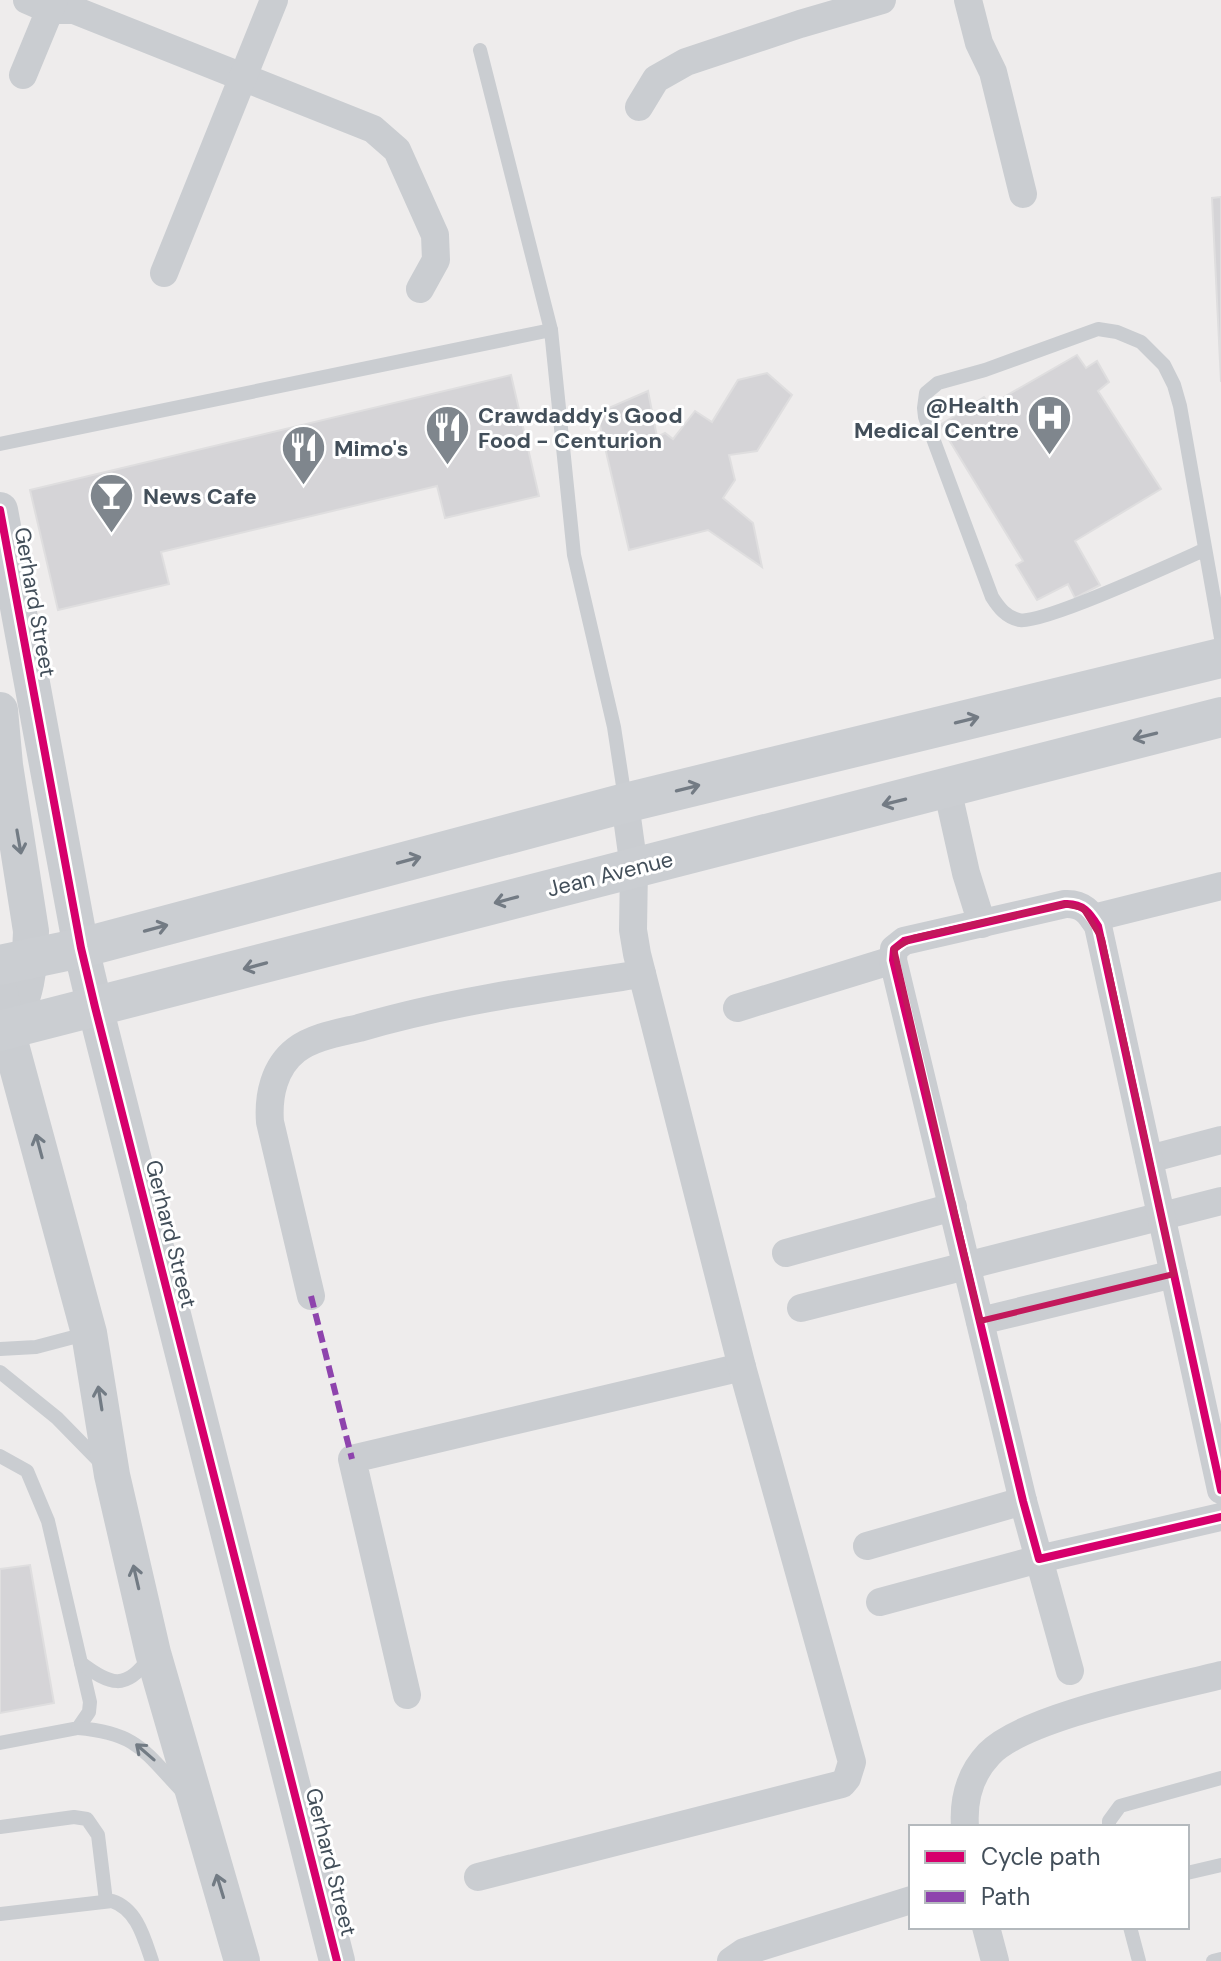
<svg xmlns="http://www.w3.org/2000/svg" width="1221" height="1961" viewBox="0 0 1221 1961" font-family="'DM Sans',sans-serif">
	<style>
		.building { fill: #d5d4d7; stroke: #dfdedf; stroke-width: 2 }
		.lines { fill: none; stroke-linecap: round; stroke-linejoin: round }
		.service { stroke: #cacdd1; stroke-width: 14 }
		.minor { stroke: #cacdd1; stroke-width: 28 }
		.tertiary { stroke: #cacdd1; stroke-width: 36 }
		.secondary { stroke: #cbced2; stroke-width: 40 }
		.quiet { stroke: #8e44ad; stroke-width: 6; stroke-dasharray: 12 6; stroke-linecap: butt }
		.cycleway-casing { stroke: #fff; stroke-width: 13 }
		.cycleway { stroke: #d6006c; stroke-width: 8 }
		.oneway { stroke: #737b84 }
		.oneway2 { stroke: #727b84 }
		.marked { fill: none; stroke: #c2185b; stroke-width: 6; stroke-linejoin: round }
		.labels { text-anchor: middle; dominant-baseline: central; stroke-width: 6; stroke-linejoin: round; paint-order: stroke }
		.poi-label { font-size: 22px; font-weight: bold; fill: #434f5a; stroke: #fff; text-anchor: start }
		.street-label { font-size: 22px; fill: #434f5a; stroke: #fff }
	</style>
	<rect width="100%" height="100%" fill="#eeecec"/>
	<!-- building -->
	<g class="building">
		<polygon points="1221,197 1221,382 1212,198"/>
		<polygon points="1077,355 1086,368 1097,361 1109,382 1098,391 1161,489 1075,541 1100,585 1075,598 1068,584 1037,600 1016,565 1023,561 940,425 984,397 990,405"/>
		<polygon points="767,373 792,395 757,451 729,455 735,480 723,498 753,523 762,567 708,530 629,550 597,413 648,391 657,437 665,433 673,439 695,411 712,422 738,380"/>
		<polygon points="511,375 539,496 445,518 437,486 161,552 169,584 58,610 30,490"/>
		<polygon points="30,1565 54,1703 0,1713 0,1569"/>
	</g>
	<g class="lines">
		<!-- service -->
		<g class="service">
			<polyline points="480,50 551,330"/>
			<polyline points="0,444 551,330 574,555 614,727 625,799"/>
			<path d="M 1204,550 C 1175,563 1041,625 1019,620 C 1006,617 999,608 992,597 L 925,417 L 924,408 L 926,393 L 938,383 L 985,370 L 1098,329 L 1117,332 L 1141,342 L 1164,365 L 1174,385 L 1180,406 L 1221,638"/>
			<polyline points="0,1349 36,1347 89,1333"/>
			<polyline points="0,1372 57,1418 101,1463"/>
			<polyline points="0,1456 27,1471 48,1521 90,1702 89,1712 78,1728 0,1743"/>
			<path d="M 81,1663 C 110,1685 126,1691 149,1658"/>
			<path d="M 78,1728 C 137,1733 144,1751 182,1791"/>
			<polyline points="0,1827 74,1817 87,1819 98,1835 106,1901"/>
			<polyline points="1109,1827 1109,1821 1120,1806 1221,1778"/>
			<polyline points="1187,1873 1221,1865"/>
			<path d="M 0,1914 L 112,1901 C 137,1909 144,1938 152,1961"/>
			<polyline points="1130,1927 1139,1961"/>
			<polyline points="1213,1961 1221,1959"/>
		</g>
		<!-- minor -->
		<g class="minor">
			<polyline points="27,0 50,10 74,10 373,129 397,150 435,235 436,260 420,289"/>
			<polyline points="968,0 979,43 993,72 1023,194"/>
			<polyline points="23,75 54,0"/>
			<polyline points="639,107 656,79 686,62 800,24 882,0"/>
			<polyline points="164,273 274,0"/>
			<polyline points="947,788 966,873 982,924"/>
			<polyline points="1093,918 1221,886"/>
			<polyline points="737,1008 893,960"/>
			<polyline points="1149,1159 1221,1140"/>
			<polyline points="786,1253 953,1207"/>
			<path d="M 311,1296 L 270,1122 C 268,1096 274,1067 296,1050 C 313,1037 338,1033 359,1028 C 451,1001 547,988 642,974"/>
			<polyline points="801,1308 1221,1201"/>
			<polyline points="980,1321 1174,1274"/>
			<path d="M 1221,1490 L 1098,926 C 1090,913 1083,903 1065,904 L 904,941 L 894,949 L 893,960 L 1023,1501 L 1039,1559 L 1221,1517"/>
			<polyline points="867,1546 1023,1501"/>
			<polyline points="880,1602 1039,1559 1070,1671"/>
			<polyline points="407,1695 352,1459 742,1367"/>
			<path d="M 965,1827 C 963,1799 970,1774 989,1754 C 1025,1716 1167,1689 1221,1675"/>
			<polyline points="478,1877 842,1784 847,1778 852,1762 742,1367 637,954 633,930 634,868 625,803"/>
			<polyline points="986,1927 995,1961"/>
			<polyline points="731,1961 744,1952 911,1900"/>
		</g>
		<!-- tertiary -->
		<g class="tertiary">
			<polyline points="0,510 81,948 95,1007 337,1961"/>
			<path d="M 0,710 L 5,765 L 31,931 C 30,966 27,1000 7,1030"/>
			<polyline points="0,992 7,1030 89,1333 112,1475 153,1653 242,1961"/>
		</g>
		<!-- secondary -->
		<g class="secondary">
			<polyline points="0,965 81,948 625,803 1221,658"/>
			<polyline points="0,1031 1221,717"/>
		</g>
		<!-- quiet -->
		<polyline class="quiet" points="311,1296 352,1459"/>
		<defs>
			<g id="cycleway">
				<polyline points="0,510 81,948 95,1007 337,1961"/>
				<path d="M 1221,1490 L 1098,926 C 1090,913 1083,903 1065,904 L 904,941 L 894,949 L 893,960 L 1023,1501 L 1039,1559 L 1221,1517"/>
			</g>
		</defs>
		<!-- cycleway casing -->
		<use href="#cycleway" class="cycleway-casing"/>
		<!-- cycleway -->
		<use href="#cycleway" class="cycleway"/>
	</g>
	<!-- one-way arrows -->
	<defs><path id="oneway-shaft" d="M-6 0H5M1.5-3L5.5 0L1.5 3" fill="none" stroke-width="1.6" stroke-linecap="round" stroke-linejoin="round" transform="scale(2)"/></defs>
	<g class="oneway">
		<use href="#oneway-shaft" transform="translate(967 720) rotate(-14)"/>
		<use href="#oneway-shaft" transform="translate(1145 736) rotate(166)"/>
		<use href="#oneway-shaft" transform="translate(688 788) rotate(-14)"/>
		<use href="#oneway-shaft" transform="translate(894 802) rotate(166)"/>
		<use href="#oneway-shaft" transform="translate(409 860) rotate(-15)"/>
		<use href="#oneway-shaft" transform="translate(506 900) rotate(165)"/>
		<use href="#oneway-shaft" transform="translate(156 928) rotate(-15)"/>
		<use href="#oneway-shaft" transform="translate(255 966) rotate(165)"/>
	</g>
	<g class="oneway2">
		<use href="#oneway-shaft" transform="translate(19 842) rotate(80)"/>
		<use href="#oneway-shaft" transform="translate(39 1146) rotate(-105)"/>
		<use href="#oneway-shaft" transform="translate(100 1398) rotate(-99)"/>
		<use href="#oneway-shaft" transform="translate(136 1577) rotate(-103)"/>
		<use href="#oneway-shaft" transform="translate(145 1752) rotate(-139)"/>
		<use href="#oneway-shaft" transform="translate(220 1886) rotate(-107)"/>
	</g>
	<!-- marked area -->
	<path class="marked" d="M 1065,904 L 1083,908 L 1102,939 L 1174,1274 L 980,1321 L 894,949 L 913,938 Z"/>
	<!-- icons -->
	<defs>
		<symbol id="hospital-pin" viewBox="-11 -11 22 30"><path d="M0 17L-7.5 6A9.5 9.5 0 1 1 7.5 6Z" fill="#7f868d" stroke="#fff"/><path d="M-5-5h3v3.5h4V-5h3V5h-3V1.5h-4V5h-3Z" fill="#fff"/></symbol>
		<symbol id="restaurant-pin" viewBox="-11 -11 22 30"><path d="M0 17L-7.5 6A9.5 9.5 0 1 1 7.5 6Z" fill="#7f868d" stroke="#fff"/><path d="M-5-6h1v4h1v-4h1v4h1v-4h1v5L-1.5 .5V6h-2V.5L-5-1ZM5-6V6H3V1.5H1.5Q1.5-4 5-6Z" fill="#fff"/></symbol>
		<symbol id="bar-pin" viewBox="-11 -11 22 30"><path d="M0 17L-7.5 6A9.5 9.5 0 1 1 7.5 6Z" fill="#7f868d" stroke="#fff"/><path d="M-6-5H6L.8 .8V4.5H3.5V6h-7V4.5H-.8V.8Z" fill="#fff"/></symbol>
	</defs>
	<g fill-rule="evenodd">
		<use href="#hospital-pin" x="1024" y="392" width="51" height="69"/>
		<use href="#restaurant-pin" x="422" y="402" width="51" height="69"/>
		<use href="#restaurant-pin" x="278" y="422" width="51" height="69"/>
		<use href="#bar-pin" x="86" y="470" width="51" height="69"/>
	</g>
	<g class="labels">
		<!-- poi labels -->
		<g class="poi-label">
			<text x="1019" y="405" text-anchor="end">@Health<tspan x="1019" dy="25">Medical Centre</tspan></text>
			<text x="478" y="415">Crawdaddy's Good<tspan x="478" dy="25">Food - Centurion</tspan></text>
			<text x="334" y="448">Mimo's</text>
			<text x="143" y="496">News Cafe</text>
		</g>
		<!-- street labels -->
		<g class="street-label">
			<text transform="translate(35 602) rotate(80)">Gerhard Street</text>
			<text transform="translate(610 874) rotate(-14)">Jean Avenue</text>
			<text transform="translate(171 1234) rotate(76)">Gerhard Street</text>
			<text transform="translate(331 1862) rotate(76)">Gerhard Street</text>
		</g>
	</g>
	<!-- legend -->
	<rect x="909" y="1825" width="280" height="104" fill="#ffffff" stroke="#b4b9bd" stroke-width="2"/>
	<rect x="925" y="1851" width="40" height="12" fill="#d6006c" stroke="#b4b9bd" stroke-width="2"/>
	<text x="981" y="1865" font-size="24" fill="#434f5a">Cycle path</text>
	<rect x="925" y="1891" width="40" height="12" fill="#8e44ad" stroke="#b4b9bd" stroke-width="2"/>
	<text x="981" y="1905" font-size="24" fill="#434f5a">Path</text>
</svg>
